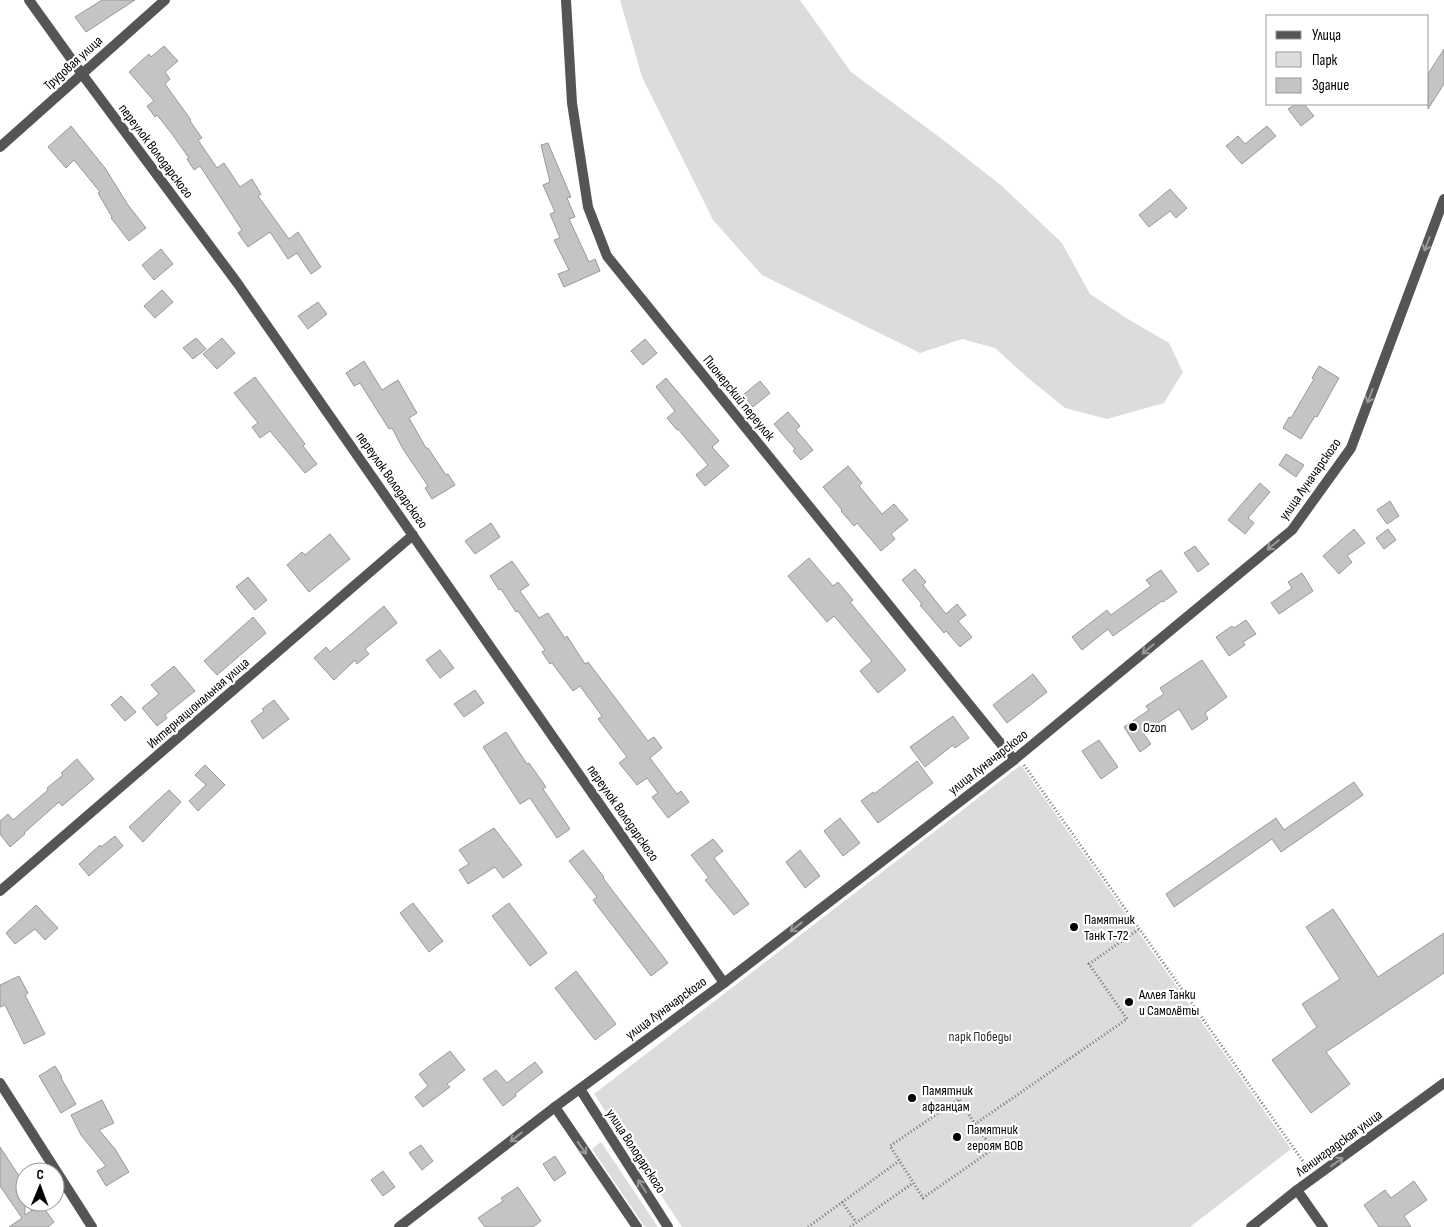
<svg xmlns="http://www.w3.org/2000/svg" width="1444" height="1227" viewBox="0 0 1444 1227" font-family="'Sofia Sans Condensed',sans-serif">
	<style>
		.green { fill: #dcdcdc }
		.building { fill: #c4c4c4; stroke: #999 }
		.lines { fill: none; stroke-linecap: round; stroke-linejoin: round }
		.path { stroke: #777; stroke-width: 3; stroke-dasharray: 1 2.5; stroke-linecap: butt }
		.minor { stroke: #555; stroke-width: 10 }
		.tertiary { stroke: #555; stroke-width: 10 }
		.oneway { stroke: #999 }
		.poi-dot { fill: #000; stroke: #fff; stroke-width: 2 }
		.labels { text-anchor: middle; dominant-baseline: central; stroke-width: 4.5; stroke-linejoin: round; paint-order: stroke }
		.street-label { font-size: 14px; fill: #000; stroke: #fff }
		.poi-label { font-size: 14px; fill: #000; stroke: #fff; text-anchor: start }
		.park-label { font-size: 14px; fill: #333; stroke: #fff }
	</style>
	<rect width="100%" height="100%" fill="#fff"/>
	<!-- green -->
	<g class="green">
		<polygon points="620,0 800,0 851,72 942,139 1002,186 1062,243 1090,294 1128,319 1169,343 1183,372 1164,403 1107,419 1065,408 1028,378 995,348 962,339 920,353 762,275 713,220 642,77"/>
		<polygon points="1021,765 1291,1149 1190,1227 682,1227 594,1094"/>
		<polygon points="601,1142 658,1227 645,1227 592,1149"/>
	</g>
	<!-- building -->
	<g class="building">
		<polygon points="102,0 135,0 86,32 75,17"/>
		<polygon points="164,46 178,61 165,72 170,79 165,84 191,120 190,121 202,138 198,140 217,168 224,163 240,187 252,179 261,194 258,196 289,239 298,232 321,267 311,274 297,253 288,259 270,232 248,247 238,233 242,230 200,166 194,170 187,159 189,158 172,134 157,115 155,117 147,106 154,101 129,72 149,54 151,57"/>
		<polygon points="1444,49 1444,84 1428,109 1428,74"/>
		<polygon points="1296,104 1304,104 1314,116 1301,126 1288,109"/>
		<polygon points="71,126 105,168 128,205 146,228 129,241 111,218 112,217 98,193 100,192 74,160 66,168 48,147"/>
		<polygon points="1267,126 1276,136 1242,164 1226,146 1238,136 1245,144"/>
		<polygon points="548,143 571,197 567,198 575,217 569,219 589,262 595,259 600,271 564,287 558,274 569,270 554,240 560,238 550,214 555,212 543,185 550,182 541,145"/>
		<polygon points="1170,189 1187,208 1176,218 1170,211 1149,227 1139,215"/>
		<polygon points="161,249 173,264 154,280 142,265"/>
		<polygon points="162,290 173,302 155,318 144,306"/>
		<polygon points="318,302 327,314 308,329 298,316"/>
		<polygon points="196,338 206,349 193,359 183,348"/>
		<polygon points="222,338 235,353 217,369 203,354"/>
		<polygon points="645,339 657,353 643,365 631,351"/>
		<polygon points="364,361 382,390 398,380 417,413 409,418 426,448 428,448 446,475 448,474 455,485 432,499 425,488 428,486 403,449 392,428 389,429 360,383 354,386 346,373"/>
		<polygon points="1319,366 1339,378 1317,417 1315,416 1301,439 1283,428 1289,417 1291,418 1314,379 1312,378"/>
		<polygon points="255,377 305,444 303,446 317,464 305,473 270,431 260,438 252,427 258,423 234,393"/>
		<polygon points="666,378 719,441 712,447 729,466 705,486 696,475 708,465 678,429 677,430 667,418 675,411 656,387"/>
		<polygon points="760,381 770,393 753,407 743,395"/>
		<polygon points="788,412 800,426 796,430 813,450 801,460 793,451 795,449 774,424"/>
		<polygon points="1286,454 1304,465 1296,477 1279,465"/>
		<polygon points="848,466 862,483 859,486 882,514 894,504 908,520 891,534 895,539 881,551 857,523 854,526 841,511 842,510 823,487"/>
		<polygon points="1260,483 1270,492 1248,518 1254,523 1245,534 1228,520"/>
		<polygon points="1390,501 1399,516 1387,524 1377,510"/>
		<polygon points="491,523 500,537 475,554 465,541"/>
		<polygon points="1354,529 1365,543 1347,556 1352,562 1339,574 1323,556"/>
		<polygon points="1388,529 1396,540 1384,549 1376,538"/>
		<polygon points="330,534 350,559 309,592 287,565 302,552 305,555"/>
		<polygon points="1195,546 1209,564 1198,572 1184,553"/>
		<polygon points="809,558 833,586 838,582 853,600 850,602 906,670 878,693 860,671 872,661 834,616 827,622 788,576"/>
		<polygon points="512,561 529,585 520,591 539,618 548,613 565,638 567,636 585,664 588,662 648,741 654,737 662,748 650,758 677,794 681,791 689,802 668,818 652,797 658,793 647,778 637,785 619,763 627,757 598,719 602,716 580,686 573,691 552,663 550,664 542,652 545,650 518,611 516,612 501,589 499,590 490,576"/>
		<polygon points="915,569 926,582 923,585 946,614 957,604 966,615 958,621 972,637 960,647 946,631 944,633 920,605 922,604 902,580"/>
		<polygon points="1161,570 1177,592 1163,602 1162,601 1113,636 1108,629 1082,650 1072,637 1107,610 1111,615 1151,586 1146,580"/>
		<polygon points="1302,573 1313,591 1279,614 1271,603 1292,588 1288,582"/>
		<polygon points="248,577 267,600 255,610 236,587"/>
		<polygon points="384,606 397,623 365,649 369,654 357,664 355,660 334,680 314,658 326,647 330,652"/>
		<polygon points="253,617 266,633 217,675 204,661"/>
		<polygon points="1246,620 1256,634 1243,642 1245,645 1229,656 1216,637 1232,626 1234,628"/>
		<polygon points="440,650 454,668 440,678 426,660"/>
		<polygon points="1202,660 1227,697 1205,713 1208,719 1192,730 1179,709 1143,733 1151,744 1140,752 1124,727 1149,710 1146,706 1164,694 1160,688"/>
		<polygon points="174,666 195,691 165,715 167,718 157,726 142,708 159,694 151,685"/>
		<polygon points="1033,674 1047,692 1007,723 993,705"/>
		<polygon points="475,690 484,703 464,717 454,704"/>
		<polygon points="121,696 136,712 125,721 111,705"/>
		<polygon points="274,700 289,719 263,739 251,721 264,711 262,709"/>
		<polygon points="953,716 969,738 955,748 953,745 925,767 910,747"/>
		<polygon points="506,732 527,764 529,763 546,787 543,789 570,829 557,838 530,798 520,804 483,747"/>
		<polygon points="1099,740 1118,767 1101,779 1082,751"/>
		<polygon points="77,759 94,779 62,806 59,802 24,833 25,834 10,847 0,834 0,821 8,814 13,820 48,790 47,788 63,775 61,773"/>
		<polygon points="917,761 933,783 878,823 861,801 873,792 874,794"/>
		<polygon points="205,765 225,785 198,811 189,801 206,785 195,775"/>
		<polygon points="1354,782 1363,795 1281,852 1272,839 1174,907 1166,894 1276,818 1284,830"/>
		<polygon points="169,790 181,802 143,842 129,827"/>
		<polygon points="840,818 860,843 843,856 824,831"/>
		<polygon points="494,828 522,865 503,878 495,867 468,884 459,870 469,864 459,850"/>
		<polygon points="115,836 123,846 89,876 79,864 100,845 101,847"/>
		<polygon points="713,839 723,851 714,858 749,904 734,915 705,880 709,878 691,855"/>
		<polygon points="583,850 604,877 603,878 668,963 651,976 593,900 597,897 569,861"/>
		<polygon points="800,850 820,876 805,888 786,862"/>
		<polygon points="413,903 443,941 429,952 400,913"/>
		<polygon points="509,903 547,953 530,966 492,916"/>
		<polygon points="36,905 58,928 45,940 35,929 15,944 6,933"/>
		<polygon points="1333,909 1378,977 1444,933 1444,973 1326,1052 1350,1084 1311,1113 1272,1060 1317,1027 1302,1004 1340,979 1306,927"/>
		<polygon points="576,971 616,1024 595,1040 555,988"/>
		<polygon points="19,976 28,993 25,995 45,1034 24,1044 5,1005 0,1007 0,985"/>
		<polygon points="450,1051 465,1070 447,1084 450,1087 423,1107 415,1097 428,1086 419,1074"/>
		<polygon points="535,1062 543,1072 515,1094 516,1096 503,1106 483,1079 496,1070 507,1083"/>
		<polygon points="55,1066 62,1077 61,1078 76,1104 61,1113 39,1076"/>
		<polygon points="102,1100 114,1123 99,1130 115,1149 129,1172 106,1186 97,1171 106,1166 81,1135 71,1115"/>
		<polygon points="421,1145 433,1161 422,1170 409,1153"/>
		<polygon points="0,1147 25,1185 25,1215 41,1204 54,1222 48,1227 9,1227 22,1218 0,1186"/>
		<polygon points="555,1156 566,1173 554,1181 543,1164"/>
		<polygon points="383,1171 395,1187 383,1196 371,1180"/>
		<polygon points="1414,1181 1427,1200 1404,1216 1411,1227 1379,1227 1364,1205 1385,1190 1391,1198"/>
		<polygon points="518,1187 541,1221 533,1227 485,1227 478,1218 503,1201 501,1198"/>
	</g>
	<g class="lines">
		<!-- path -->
		<g class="path">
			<polyline points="1024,765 1307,1167"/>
			<polyline points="975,1124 993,1149 923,1198 890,1146 959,1099 975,1124 1127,1019 1089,964 1139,929"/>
			<polyline points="842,1202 856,1222"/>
			<polyline points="808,1227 899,1161"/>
			<polyline points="850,1227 913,1183"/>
		</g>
		<!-- minor -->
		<g class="minor">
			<polyline points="566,0 572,103 588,207 607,256 1014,760"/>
			<polyline points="0,147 165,0"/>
			<polyline points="0,891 413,535"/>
			<polyline points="0,1083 92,1227"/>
			<polyline points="580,1089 668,1227"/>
			<polyline points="555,1107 637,1227"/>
		</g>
		<!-- tertiary -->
		<g class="tertiary">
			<polyline points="29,0 82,74 238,284 724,983"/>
			<polyline points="1297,1190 1323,1227"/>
			<polyline points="399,1227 555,1107 724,983 1014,760 1292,530 1351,448 1444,199"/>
			<polyline points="1251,1227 1297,1190 1444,1083"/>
		</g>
	</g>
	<!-- one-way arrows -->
	<defs><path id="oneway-shaft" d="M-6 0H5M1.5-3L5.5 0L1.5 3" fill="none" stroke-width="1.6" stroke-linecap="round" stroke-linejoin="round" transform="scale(1.25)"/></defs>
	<g class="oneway">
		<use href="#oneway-shaft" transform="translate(1427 244) rotate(111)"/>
		<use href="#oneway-shaft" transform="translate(1370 396) rotate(111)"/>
		<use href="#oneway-shaft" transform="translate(1273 545) rotate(140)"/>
		<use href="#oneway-shaft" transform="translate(1148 649) rotate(140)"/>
		<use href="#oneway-shaft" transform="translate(796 927) rotate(142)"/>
		<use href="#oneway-shaft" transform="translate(516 1137) rotate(142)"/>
		<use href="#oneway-shaft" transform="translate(582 1148) rotate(55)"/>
		<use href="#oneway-shaft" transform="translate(1337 1162) rotate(-36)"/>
		<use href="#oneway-shaft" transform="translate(642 1186) rotate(-123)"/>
	</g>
	<!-- markers -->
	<g class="poi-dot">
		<circle cx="1133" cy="727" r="5"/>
		<circle cx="1074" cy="927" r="5"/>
		<circle cx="1129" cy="1002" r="5"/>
		<circle cx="912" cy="1098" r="5"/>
		<circle cx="957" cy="1137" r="5"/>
	</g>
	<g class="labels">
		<!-- street labels -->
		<g class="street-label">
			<text transform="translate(73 63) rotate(-42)">Трудовая улица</text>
			<text transform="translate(156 151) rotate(53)">переулок Володарского</text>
			<text transform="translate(739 398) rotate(51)">Пионерский переулок</text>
			<text transform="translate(1310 479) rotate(-55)">улица Луначарского</text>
			<text transform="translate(392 480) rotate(55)">переулок Володарского</text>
			<text transform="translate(198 703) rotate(-41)">Интернациональная улица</text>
			<text transform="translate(988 762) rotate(-38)">улица Луначарского</text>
			<text transform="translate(623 813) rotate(55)">переулок Володарского</text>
			<text transform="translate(666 1008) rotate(-36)">улица Луначарского</text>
			<text transform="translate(1339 1143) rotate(-36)">Ленинградская улица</text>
			<text transform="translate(636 1151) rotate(57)">улица Володарского</text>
		</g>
		<!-- poi labels -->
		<g class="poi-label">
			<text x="1143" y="727">Ozon</text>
			<text x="1084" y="919">Памятник<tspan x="1084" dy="16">Танк Т-72</tspan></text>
			<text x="1139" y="994">Аллея Танки<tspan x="1139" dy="16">и Самолёты</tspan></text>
			<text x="922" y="1090">Памятник<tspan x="922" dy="16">афганцам</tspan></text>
			<text x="967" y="1129">Памятник<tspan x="967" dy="16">героям ВОВ</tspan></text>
		</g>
		<!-- park labels -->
		<g class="park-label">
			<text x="980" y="1036">парк Победы</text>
		</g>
	</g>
	<!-- legend -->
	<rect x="1266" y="15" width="162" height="90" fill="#ffffff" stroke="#999999"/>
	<rect x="1276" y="31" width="25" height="8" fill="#555555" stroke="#999999"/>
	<text x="1312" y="40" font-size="15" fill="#000000">Улица</text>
	<rect x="1276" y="52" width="25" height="15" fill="#dcdcdc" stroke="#999999"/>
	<text x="1312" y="65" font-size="15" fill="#000000">Парк</text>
	<rect x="1276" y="78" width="25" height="15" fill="#c4c4c4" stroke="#999999"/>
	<text x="1312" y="90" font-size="15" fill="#000000">Здание</text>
	<!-- north arrow -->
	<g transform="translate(40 1187) rotate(1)"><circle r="24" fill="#ffffff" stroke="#999999"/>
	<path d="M0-4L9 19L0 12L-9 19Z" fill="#000000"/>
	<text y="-8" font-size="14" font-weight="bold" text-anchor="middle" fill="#000000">С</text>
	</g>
</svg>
